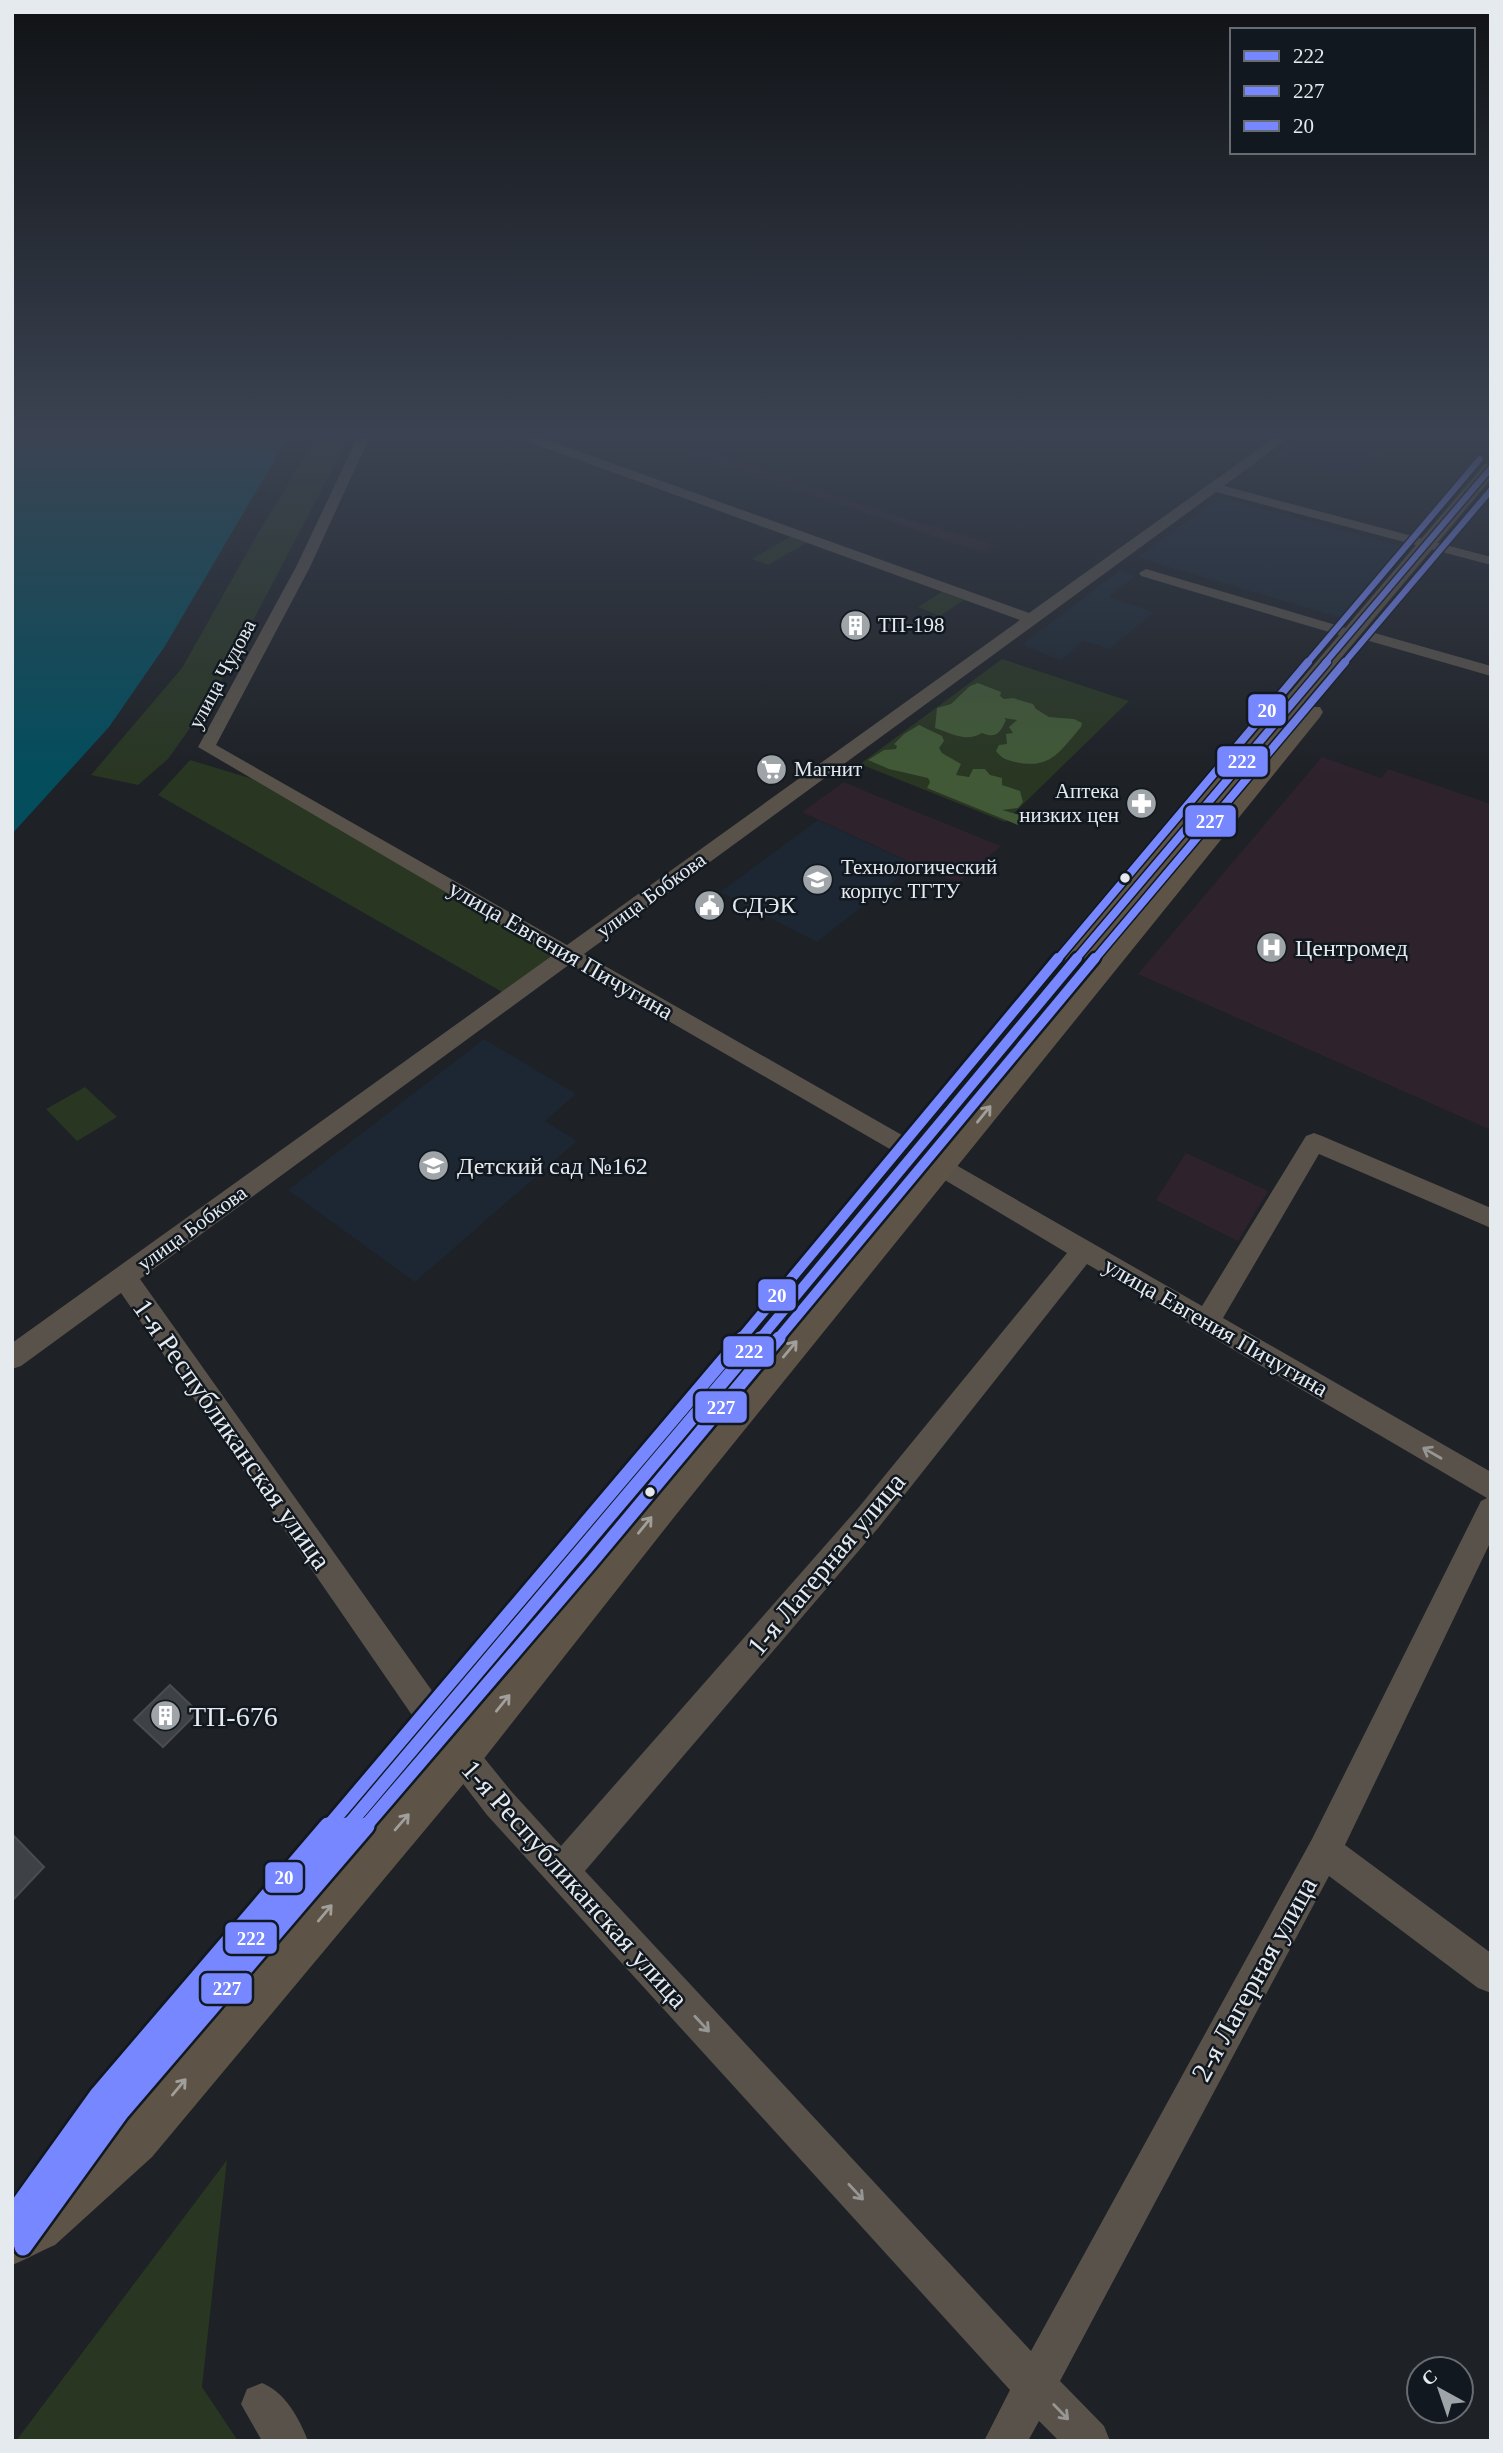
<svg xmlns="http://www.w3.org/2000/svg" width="1503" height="2453" viewBox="0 0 1503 2453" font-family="Georgia,serif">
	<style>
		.industrial { fill: #2e222d }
		.built { fill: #1d2733 }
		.green { fill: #283622 }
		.forest { fill: #415936 }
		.water { fill: #034d5d }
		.building { fill: #3e4145; stroke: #4a4c51; stroke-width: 2 }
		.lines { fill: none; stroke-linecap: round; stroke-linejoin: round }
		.minor { fill: #58524a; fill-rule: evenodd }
		.major { fill: #5d5447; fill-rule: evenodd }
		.bus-1-far4-casing { stroke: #11181f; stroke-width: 9 }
		.bus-1-far3-casing { stroke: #11181f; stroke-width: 11 }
		.bus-1-far2-casing { stroke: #11181f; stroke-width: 15 }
		.bus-1-far1-casing { stroke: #11181f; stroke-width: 18 }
		.bus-1-casing { stroke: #11181f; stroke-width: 22 }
		.bus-2-far4-casing { stroke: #11181f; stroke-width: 9 }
		.bus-2-far3-casing { stroke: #11181f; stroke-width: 11 }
		.bus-2-far2-casing { stroke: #11181f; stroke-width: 15 }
		.bus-2-far1-casing { stroke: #11181f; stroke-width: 18 }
		.bus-2-casing { stroke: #11181f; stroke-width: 22 }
		.bus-3-far4-casing { stroke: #11181f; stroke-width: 9 }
		.bus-3-far3-casing { stroke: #11181f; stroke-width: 11 }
		.bus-3-far2-casing { stroke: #11181f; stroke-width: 15 }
		.bus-3-far1-casing { stroke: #11181f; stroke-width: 18 }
		.bus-3-casing { stroke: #11181f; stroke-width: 22 }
		.bus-1-far4 { stroke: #7687ff; stroke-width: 6 }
		.bus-1-far3 { stroke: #7687ff; stroke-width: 8 }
		.bus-1-far2 { stroke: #7687ff; stroke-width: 10 }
		.bus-1-far1 { stroke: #7687ff; stroke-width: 13 }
		.bus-1 { stroke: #7687ff; stroke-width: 17 }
		.bus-2-far4 { stroke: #7687ff; stroke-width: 6 }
		.bus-2-far3 { stroke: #7687ff; stroke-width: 8 }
		.bus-2-far2 { stroke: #7687ff; stroke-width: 10 }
		.bus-2-far1 { stroke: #7687ff; stroke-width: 13 }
		.bus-2 { stroke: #7687ff; stroke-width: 17 }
		.bus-3-far4 { stroke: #7687ff; stroke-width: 6 }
		.bus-3-far3 { stroke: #7687ff; stroke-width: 8 }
		.bus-3-far2 { stroke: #7687ff; stroke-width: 10 }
		.bus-3-far1 { stroke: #7687ff; stroke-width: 13 }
		.bus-3 { stroke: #7687ff; stroke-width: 17 }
		.oneway { stroke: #a19f9b }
		.oneway2 { stroke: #979694 }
		.bus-dot { fill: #e5eaef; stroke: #11181f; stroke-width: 2.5 }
		.labels { text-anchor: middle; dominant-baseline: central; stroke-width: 5; stroke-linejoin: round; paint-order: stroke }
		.far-poi-label { font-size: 21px; fill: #e5eaef; stroke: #11181f; text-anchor: start }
		.far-street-label { font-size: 21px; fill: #e5eaef; stroke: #11181f }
		.poi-label { font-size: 24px; fill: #e5eaef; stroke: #11181f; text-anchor: start }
		.street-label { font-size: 24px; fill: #e5eaef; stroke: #11181f }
		.near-street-label { font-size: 28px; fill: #e5eaef; stroke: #11181f }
		.near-poi-label { font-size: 28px; fill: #e5eaef; stroke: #11181f; text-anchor: start }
		.line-badge { stroke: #11181f; stroke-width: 2.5 }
		.badge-label { font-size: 19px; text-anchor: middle; font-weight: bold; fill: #fff }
	</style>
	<rect width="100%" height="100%" fill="#1e2126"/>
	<!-- industrial -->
	<g class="industrial">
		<polygon points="689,455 716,455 894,515 994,545 983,552"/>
		<polygon points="1322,757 1381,778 1388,769 1491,804 1491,1130 1138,974"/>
		<polygon points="844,782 877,796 1001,846 959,882 940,876 802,812"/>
		<polygon points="1186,1153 1268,1191 1238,1241 1156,1200"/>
	</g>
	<!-- built -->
	<g class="built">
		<polygon points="1307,432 1396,432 1348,476 1272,457"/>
		<polygon points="1220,498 1405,547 1344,619 1137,557"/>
		<polygon points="1119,571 1135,576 1109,597 1155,612 1109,649 1084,641 1061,660 1021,645"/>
		<polygon points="818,820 915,865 817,942 720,892"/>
		<polygon points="484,1039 576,1094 545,1121 577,1141 415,1282 288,1190"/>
	</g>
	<!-- green -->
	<g class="green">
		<polygon points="320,432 352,432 215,693 168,759 138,785 91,775 182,668 257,535"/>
		<polygon points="790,537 806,543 768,565 752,559"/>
		<polygon points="942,592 964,600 940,616 918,607"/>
		<polygon points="1002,659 1129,701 1005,822 860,764"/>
		<polygon points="190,760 273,785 569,955 511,997 158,795"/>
		<polygon points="85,1087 117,1117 77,1141 46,1109"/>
		<polygon points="227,2160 202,2387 238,2441 16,2441"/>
	</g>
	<!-- forest -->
	<g class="forest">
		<path d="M 978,683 L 1001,692 L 1000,696 L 1004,699 L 1013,698 L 1033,704 L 1036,709 L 1049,717 L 1074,719 L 1082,723 L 1081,727 C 1060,751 1051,770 1015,762 C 1007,760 1002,759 996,751 L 999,745 L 1007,744 L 1006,734 L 1013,733 L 1009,727 L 1017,720 L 1004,718 L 1006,720 C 1000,733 996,739 982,733 C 965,743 952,733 935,728 L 937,708 L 951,704 L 970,686 Z"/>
		<polygon points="919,725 942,736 944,741 939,748 942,753 961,764 956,775 969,777 973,769 985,769 990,775 1002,778 1002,785 1020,791 1023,802 1018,808 1002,810 1020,815 1018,825 927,788 930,782 928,778 889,769 868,760 884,750 896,749 897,746 894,744 904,734"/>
	</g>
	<!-- water -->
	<polygon class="water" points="12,432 291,432 165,646 109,727 12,834"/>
	<!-- building -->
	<g class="building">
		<polygon points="170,1685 198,1712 163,1747 134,1720"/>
		<polygon points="12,1834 44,1867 12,1901"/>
	</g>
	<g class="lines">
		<!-- minor -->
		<g class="minor">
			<path d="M 360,432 L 372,432 L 310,567 L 216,745 L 567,945 L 1020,620 L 510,435 L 508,432 L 525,432 L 1029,613 L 1282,432 L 1296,432 L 1224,486 L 1491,557 L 1491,565 L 1216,492 L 584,954 L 923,1147 L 927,1153 L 923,1159 L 915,1162 L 907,1159 L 570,964 L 140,1279 L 447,1712 L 511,1791 L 561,1846 L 859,1507 L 1067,1253 L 933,1173 L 929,1167 L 933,1161 L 941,1158 L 949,1161 L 1202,1306 L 1306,1136 L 1314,1133 L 1322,1136 L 1491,1208 L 1491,1228 L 1319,1154 L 1223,1318 L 1491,1472 L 1491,1541 L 1345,1845 L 1491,1953 L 1491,1993 L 1478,1988 L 1329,1876 L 1060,2381 L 1104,2426 L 1110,2441 L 1059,2441 L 1039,2421 L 1028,2441 L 984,2441 L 1010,2390 L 487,1815 L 425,1734 L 121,1293 L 21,1366 L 12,1369 L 12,1343 L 553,955 L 198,747 L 296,567 ZM 1087,1264 L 1487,1498 L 1481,1501 L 1312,1839 L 1031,2351 L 585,1871 L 879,1527 Z"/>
			<polygon points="1146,569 1356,631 1359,634 1351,639 1346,637 1141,576 1139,573"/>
			<polygon points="1371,632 1491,666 1491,676 1366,640 1363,637 1366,634"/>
			<path d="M 262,2383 C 285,2392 299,2418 308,2441 L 262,2441 L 241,2404 L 247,2389 Z"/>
		</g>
		<!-- major -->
		<path class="major" d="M 1491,463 L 1491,479 L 1165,868 L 826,1283 L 1304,707 L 1320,707 L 1323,712 L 1320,717 L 675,1516 L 475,1770 L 152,2157 L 55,2245 C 39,2252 29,2258 12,2265 L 12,2196 L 92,2087 L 567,1541 L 1485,464 Z"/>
		<defs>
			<polyline id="bus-1-far4" points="1325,663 1491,468"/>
			<polyline id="bus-1-far3" points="1075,960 1327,662"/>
			<polyline id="bus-1-far2" points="759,1340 1077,958"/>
			<polyline id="bus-1-far1" points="346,1828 760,1338"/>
			<polyline id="bus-1" points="12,2239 109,2104 347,1826"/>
			<polyline id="bus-2-far4" points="1344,663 1491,490"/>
			<polyline id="bus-2-far3" points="1094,960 1345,662"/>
			<polyline id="bus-2-far2" points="777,1340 1095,958"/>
			<polyline id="bus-2-far1" points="364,1828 591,1563 779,1338"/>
			<polyline id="bus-2" points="23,2247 120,2113 366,1826"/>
			<polyline id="bus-3-far4" points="1307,663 1480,459"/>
			<polyline id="bus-3-far3" points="1057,960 1308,662"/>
			<polyline id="bus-3-far2" points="740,1340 1058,958"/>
			<polyline id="bus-3-far1" points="327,1828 742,1338"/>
			<polyline id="bus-3" points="12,2215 98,2095 328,1826"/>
		</defs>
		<!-- bus-1-far4 casing -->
		<use href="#bus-1-far4" class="bus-1-far4-casing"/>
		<!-- bus-1-far3 casing -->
		<use href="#bus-1-far3" class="bus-1-far3-casing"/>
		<!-- bus-1-far2 casing -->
		<use href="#bus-1-far2" class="bus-1-far2-casing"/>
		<!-- bus-1-far1 casing -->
		<use href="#bus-1-far1" class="bus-1-far1-casing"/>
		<!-- bus-1 casing -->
		<use href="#bus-1" class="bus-1-casing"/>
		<!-- bus-2-far4 casing -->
		<use href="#bus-2-far4" class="bus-2-far4-casing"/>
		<!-- bus-2-far3 casing -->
		<use href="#bus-2-far3" class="bus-2-far3-casing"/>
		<!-- bus-2-far2 casing -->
		<use href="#bus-2-far2" class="bus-2-far2-casing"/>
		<!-- bus-2-far1 casing -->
		<use href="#bus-2-far1" class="bus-2-far1-casing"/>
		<!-- bus-2 casing -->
		<use href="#bus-2" class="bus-2-casing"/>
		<!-- bus-3-far4 casing -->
		<use href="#bus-3-far4" class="bus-3-far4-casing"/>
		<!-- bus-3-far3 casing -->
		<use href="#bus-3-far3" class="bus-3-far3-casing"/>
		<!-- bus-3-far2 casing -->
		<use href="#bus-3-far2" class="bus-3-far2-casing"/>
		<!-- bus-3-far1 casing -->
		<use href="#bus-3-far1" class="bus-3-far1-casing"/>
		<!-- bus-3 casing -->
		<use href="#bus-3" class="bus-3-casing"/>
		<!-- bus-1-far4 -->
		<use href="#bus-1-far4" class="bus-1-far4"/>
		<!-- bus-1-far3 -->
		<use href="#bus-1-far3" class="bus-1-far3"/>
		<!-- bus-1-far2 -->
		<use href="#bus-1-far2" class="bus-1-far2"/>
		<!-- bus-1-far1 -->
		<use href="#bus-1-far1" class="bus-1-far1"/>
		<!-- bus-1 -->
		<use href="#bus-1" class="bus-1"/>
		<!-- bus-2-far4 -->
		<use href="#bus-2-far4" class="bus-2-far4"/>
		<!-- bus-2-far3 -->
		<use href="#bus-2-far3" class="bus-2-far3"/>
		<!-- bus-2-far2 -->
		<use href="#bus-2-far2" class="bus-2-far2"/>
		<!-- bus-2-far1 -->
		<use href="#bus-2-far1" class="bus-2-far1"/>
		<!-- bus-2 -->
		<use href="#bus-2" class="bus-2"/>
		<!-- bus-3-far4 -->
		<use href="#bus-3-far4" class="bus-3-far4"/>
		<!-- bus-3-far3 -->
		<use href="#bus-3-far3" class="bus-3-far3"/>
		<!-- bus-3-far2 -->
		<use href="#bus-3-far2" class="bus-3-far2"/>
		<!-- bus-3-far1 -->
		<use href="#bus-3-far1" class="bus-3-far1"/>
		<!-- bus-3 -->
		<use href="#bus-3" class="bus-3"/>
	</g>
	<!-- one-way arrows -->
	<defs><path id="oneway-shaft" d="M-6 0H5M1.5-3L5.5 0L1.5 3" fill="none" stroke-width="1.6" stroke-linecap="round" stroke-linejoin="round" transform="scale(1.75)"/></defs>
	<g class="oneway">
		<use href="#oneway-shaft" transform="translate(984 1114) rotate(-51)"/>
		<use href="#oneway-shaft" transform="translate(790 1349) rotate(-50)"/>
		<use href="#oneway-shaft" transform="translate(645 1525) rotate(-51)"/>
		<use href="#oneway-shaft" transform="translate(503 1703) rotate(-51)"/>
		<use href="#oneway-shaft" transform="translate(402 1822) rotate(-49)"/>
		<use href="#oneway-shaft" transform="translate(325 1913) rotate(-50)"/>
		<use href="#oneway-shaft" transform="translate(179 2087) rotate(-50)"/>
	</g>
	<g class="oneway2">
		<use href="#oneway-shaft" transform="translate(1432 1453) rotate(-150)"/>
		<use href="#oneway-shaft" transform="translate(702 2024) rotate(47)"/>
		<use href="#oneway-shaft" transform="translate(856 2192) rotate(47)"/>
		<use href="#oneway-shaft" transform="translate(1061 2412) rotate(46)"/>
	</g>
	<!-- sky -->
	<linearGradient id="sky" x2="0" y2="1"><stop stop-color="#101215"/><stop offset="0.56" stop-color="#3b4352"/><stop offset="1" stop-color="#3b4352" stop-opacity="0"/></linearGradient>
	<rect width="1503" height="775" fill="url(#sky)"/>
	<!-- icons -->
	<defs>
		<symbol id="building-disc" viewBox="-11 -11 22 22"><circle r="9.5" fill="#9fa4a9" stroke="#11181f"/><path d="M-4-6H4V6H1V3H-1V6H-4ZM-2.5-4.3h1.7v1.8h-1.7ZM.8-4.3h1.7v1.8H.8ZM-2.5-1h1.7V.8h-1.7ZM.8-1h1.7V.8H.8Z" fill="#fff"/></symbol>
		<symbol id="supermarket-disc" viewBox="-11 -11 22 22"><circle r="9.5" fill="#9fa4a9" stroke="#11181f"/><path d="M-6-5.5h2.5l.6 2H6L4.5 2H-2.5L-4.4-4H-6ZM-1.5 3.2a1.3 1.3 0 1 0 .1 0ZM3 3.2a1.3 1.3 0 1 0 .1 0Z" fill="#fff"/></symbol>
		<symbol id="pharmacy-disc" viewBox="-11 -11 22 22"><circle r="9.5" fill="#9fa4a9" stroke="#11181f"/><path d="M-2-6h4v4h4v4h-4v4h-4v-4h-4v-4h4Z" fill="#fff"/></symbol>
		<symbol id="university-disc" viewBox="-11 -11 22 22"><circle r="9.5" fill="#9fa4a9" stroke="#11181f"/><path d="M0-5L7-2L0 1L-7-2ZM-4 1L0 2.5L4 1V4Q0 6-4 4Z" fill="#fff"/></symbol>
		<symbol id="civic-disc" viewBox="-11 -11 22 22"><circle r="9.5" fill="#9fa4a9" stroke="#11181f"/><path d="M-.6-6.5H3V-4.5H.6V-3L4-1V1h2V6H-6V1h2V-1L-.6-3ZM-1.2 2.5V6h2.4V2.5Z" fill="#fff"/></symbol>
		<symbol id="hospital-disc" viewBox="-11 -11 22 22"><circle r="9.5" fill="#9fa4a9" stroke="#11181f"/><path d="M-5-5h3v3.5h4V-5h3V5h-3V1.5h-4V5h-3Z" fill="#fff"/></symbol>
		<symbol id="school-disc" viewBox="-11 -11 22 22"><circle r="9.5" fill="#9fa4a9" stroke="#11181f"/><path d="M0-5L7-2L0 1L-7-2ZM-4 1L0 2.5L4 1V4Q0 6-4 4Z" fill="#fff"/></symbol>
	</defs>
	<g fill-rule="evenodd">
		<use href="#building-disc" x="838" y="608" width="35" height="35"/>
		<use href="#supermarket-disc" x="754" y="752" width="35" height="35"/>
		<use href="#pharmacy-disc" x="1124" y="786" width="35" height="35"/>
		<use href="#university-disc" x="800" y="862" width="35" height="35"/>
		<use href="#civic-disc" x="692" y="888" width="35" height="35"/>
		<use href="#hospital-disc" x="1254" y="930" width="35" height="35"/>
		<use href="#school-disc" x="416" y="1148" width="35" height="35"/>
		<use href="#building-disc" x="148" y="1698" width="35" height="35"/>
	</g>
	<!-- markers -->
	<g class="bus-dot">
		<circle cx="1125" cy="878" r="6"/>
		<circle cx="650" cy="1492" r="6"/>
	</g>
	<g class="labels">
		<!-- far-poi labels -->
		<g class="far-poi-label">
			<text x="878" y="625">ТП-198</text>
			<text x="794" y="769">Магнит</text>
			<text x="1119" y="791" text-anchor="end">Аптека<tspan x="1119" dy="24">низких цен</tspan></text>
			<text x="841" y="867">Технологический<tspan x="841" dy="24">корпус ТГТУ</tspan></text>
		</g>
		<!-- far-street labels -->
		<g class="far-street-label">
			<text transform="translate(222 674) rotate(-62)">улица Чудова</text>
			<text transform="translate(651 895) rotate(-36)">улица Бобкова</text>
			<text transform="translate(192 1228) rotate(-36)">улица Бобкова</text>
		</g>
		<!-- poi labels -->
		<g class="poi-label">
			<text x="732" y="905">СДЭК</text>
			<text x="1295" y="948">Центромед</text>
			<text x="457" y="1166">Детский сад №162</text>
		</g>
		<!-- street labels -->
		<g class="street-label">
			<text transform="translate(561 950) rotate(30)">улица Евгения Пичугина</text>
			<text transform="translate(1216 1327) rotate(30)">улица Евгения Пичугина</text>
		</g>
		<!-- near-street labels -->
		<g class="near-street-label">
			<text transform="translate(232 1434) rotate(55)">1-я Республиканская улица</text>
			<text transform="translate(826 1564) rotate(-50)">1-я Лагерная улица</text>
			<text transform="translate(575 1884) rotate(48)">1-я Республиканская улица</text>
			<text transform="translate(1254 1979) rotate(-61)">2-я Лагерная улица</text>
		</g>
		<!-- near-poi labels -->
		<g class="near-poi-label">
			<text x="189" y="1716">ТП-676</text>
		</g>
	</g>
	<g class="line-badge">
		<rect x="1247" y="693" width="40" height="34" rx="7" fill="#7687ff"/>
		<rect x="1216" y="745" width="53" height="33" rx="7" fill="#7687ff"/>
		<rect x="1184" y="804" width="53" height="34" rx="7" fill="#7687ff"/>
		<rect x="757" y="1278" width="40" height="34" rx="7" fill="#7687ff"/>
		<rect x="722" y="1335" width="53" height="33" rx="7" fill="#7687ff"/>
		<rect x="694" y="1390" width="54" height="34" rx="7" fill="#7687ff"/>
		<rect x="264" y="1861" width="40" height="33" rx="7" fill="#7687ff"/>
		<rect x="224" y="1921" width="54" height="34" rx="7" fill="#7687ff"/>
		<rect x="200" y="1972" width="53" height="33" rx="7" fill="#7687ff"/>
	</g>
	<g class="badge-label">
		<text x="1267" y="717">20</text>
		<text x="1242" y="768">222</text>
		<text x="1210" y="828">227</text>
		<text x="777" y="1302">20</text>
		<text x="749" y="1358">222</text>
		<text x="721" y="1414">227</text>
		<text x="284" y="1884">20</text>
		<text x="251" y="1945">222</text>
		<text x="227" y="1995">227</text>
	</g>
	<!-- border -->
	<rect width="1503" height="2453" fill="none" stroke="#e5eaef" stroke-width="28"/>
	<!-- legend -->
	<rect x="1230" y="28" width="245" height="126" fill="#11181f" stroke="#666c72" stroke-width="2"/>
	<rect x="1244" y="51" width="35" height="10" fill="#7687ff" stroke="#666c72" stroke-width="2"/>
	<text x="1293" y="63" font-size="21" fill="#e5eaef">222</text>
	<rect x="1244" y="86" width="35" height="10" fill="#7687ff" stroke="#666c72" stroke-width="2"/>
	<text x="1293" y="98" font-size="21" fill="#e5eaef">227</text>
	<rect x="1244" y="121" width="35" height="10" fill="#7687ff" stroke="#666c72" stroke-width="2"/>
	<text x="1293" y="133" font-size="21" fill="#e5eaef">20</text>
	<!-- north arrow -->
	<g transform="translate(1440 2390) rotate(320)"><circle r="33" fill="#11181f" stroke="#666c72" stroke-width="2"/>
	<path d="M0-5L12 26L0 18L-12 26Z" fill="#9fa4a9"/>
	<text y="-10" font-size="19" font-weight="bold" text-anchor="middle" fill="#e5eaef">С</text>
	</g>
</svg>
